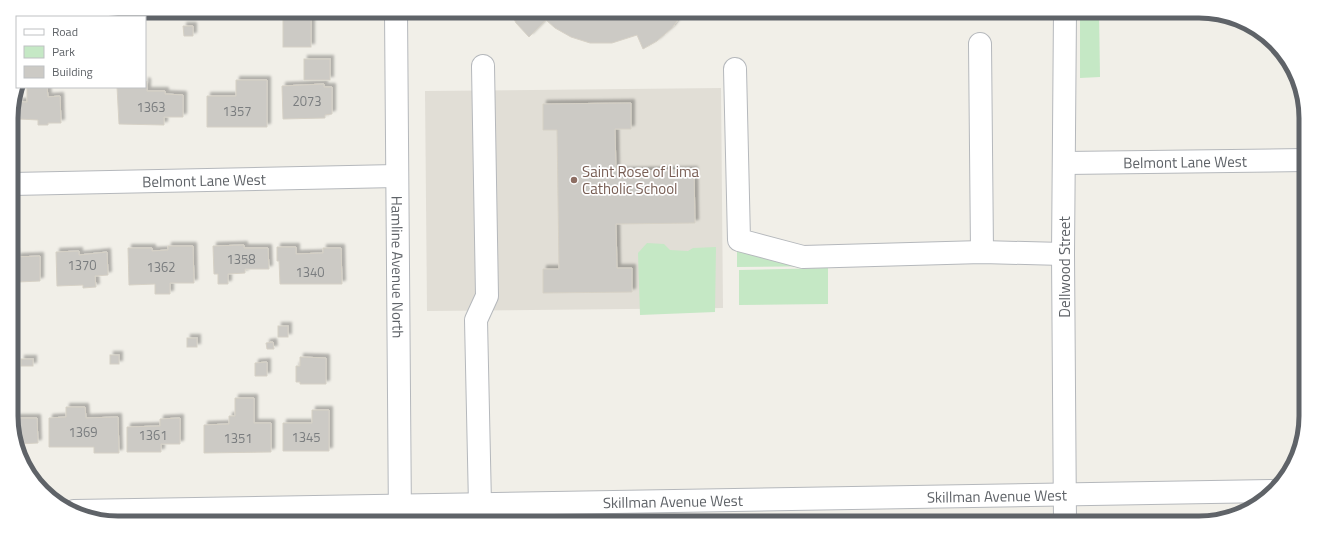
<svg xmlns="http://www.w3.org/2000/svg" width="1317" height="534" viewBox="0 0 1317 534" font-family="'Titillium Web',sans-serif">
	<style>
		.education { fill: #e1ded6 }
		.green { fill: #c5e8c5 }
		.building { fill: #cccac5; stroke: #d6d1c6; filter: url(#shadow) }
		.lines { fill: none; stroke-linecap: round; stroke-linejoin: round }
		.minor-casing { stroke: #b5b8bc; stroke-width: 24 }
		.minor { stroke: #fff; stroke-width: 22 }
		.education-dot { fill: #8d6e63; stroke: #fff; stroke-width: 1.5 }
		.labels { text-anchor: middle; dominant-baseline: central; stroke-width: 3.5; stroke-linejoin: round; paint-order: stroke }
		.number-label { font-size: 13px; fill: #7a7d7f }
		.street-label { font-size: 15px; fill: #5f6368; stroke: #fff }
		.education-label { font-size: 15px; fill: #785e54; stroke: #fff; text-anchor: start }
		.rim { fill: none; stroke: #5f6368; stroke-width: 5 }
	</style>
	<defs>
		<filter id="shadow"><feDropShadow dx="3.5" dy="-3.5" stdDeviation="1" flood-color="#0004"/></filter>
	</defs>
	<rect width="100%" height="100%" fill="#f1efe8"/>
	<!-- education -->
	<polygon class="education" points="721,88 723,308 427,311 425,91"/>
	<!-- green -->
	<g class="green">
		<polygon points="1080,11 1099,11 1100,77 1080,78"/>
		<polygon points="647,243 664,244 670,250 688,251 693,248 716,247 715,312 640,315 638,253"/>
		<polygon points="737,248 836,266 737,267"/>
		<polygon points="828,268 828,304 739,305 739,270"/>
	</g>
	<!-- building -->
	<g class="building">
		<rect x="183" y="11" width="9" height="5"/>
		<rect x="283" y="11" width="28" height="36"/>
		<polygon points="510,11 684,11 672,28 657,41 643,49 637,35 612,43 590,43 571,37 555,28 546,20 529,37 516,23"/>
		<polygon points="183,26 193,26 193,36 184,36"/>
		<rect x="304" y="59" width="26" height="21"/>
		<polygon points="236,80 267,80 267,127 207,127 207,96 236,96"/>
		<polygon points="145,81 147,82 147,91 165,91 165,94 183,95 183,117 164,117 164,125 119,124 117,87 145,87"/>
		<polygon points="324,84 324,87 332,87 332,114 325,115 325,118 283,119 282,86"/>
		<polygon points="27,87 47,87 48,97 60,96 61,123 48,123 48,125 38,125 38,120 19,119 19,102 27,102"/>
		<polygon points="631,103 631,129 615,129 616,171 694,170 695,223 616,224 617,268 632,268 632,292 543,293 543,269 559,269 557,130 543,130 543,104"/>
		<polygon points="244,245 244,248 268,248 269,269 245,269 245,273 228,274 228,284 218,284 218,274 214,274 213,246"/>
		<polygon points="168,246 193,246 194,283 170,283 170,294 155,294 155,284 129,285 128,248 152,248 152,251 168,250"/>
		<polygon points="277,247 296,247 296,254 323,253 323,248 341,248 342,284 280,284 279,261 277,261"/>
		<polygon points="79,251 79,255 107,252 108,275 95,276 96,287 83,288 83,285 57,286 56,252"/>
		<polygon points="12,252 15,252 15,264 17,264 17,257 40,256 40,281 18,282 18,273 16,273 16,283 12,283"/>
		<rect x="278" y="326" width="10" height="11"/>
		<rect x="187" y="338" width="10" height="9"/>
		<polygon points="273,342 274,349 267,349 266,343"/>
		<rect x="110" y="355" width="9" height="9"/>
		<polygon points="300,357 326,358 326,384 300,384 300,382 296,382 296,366 300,366"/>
		<rect x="21" y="359" width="12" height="7"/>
		<polygon points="267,362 267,376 255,376 255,363"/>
		<polygon points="235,398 254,398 254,423 271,423 271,452 204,453 204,425 229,424 229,416 235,416"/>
		<polygon points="66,407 85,407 86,418 118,417 119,453 94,453 94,447 49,447 49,418 66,417"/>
		<polygon points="312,410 329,410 329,451 283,451 283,423 312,423"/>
		<polygon points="13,418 37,418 38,443 18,444 18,448 13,437"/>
		<polygon points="180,418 180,444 161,444 161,452 127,452 127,427 160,426 160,419"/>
	</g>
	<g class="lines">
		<defs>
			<g id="minor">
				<path id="s1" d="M 396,11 L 400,523"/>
				<polyline points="980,44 982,252"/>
				<polyline points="735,69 739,240 803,257 982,252 1063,254"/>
				<path id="s2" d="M 1065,163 L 1305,160"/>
				<path id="s3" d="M 12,184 L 396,176"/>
				<polyline points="480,505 476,320 487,296 483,66"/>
				<path id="s4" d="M 74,511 L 1271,491"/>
				<polyline points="1065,523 1063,254 1065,11"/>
			</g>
		</defs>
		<!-- minor casing -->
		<use href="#minor" class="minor-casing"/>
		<!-- minor -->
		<use href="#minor" class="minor"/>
	</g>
	<!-- markers -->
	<circle class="education-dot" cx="574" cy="180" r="4"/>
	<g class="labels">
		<!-- number labels -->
		<g class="number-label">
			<text x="307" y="101">2073</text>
			<text x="151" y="107">1363</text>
			<text x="237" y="111">1357</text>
			<text x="241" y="259">1358</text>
			<text x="82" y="265">1370</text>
			<text x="161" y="267">1362</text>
			<text x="310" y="272">1340</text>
			<text x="83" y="432">1369</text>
			<text x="153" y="435">1361</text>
			<text x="306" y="437">1345</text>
			<text x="238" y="438">1351</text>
		</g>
		<!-- street labels -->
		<g class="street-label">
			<text stroke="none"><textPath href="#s2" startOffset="120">Belmont Lane West</textPath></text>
			<text stroke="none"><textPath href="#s3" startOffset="192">Belmont Lane West</textPath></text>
			<text stroke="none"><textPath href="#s1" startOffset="256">Hamline Avenue North</textPath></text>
			<text transform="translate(1064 267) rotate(-90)">Dellwood Street</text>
			<text stroke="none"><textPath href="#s4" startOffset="923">Skillman Avenue West</textPath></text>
			<text stroke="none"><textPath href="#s4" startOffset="599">Skillman Avenue West</textPath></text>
		</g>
		<!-- education labels -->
		<g class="education-label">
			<text x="582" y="171">Saint Rose of Lima<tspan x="582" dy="17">Catholic School</tspan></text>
		</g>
	</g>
	<!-- crop -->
	<path d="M0 0H1317V534H0ZM118 18H1199A100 100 0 0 1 1299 118V416A100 100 0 0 1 1199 516H118A100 100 0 0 1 18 416V118A100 100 0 0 1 118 18Z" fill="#fff" fill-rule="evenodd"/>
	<path class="rim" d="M118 18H1199A100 100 0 0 1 1299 118V416A100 100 0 0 1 1199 516H118A100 100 0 0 1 18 416V118A100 100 0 0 1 118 18Z"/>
	<!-- legend -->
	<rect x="16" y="16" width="130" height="72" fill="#ffffff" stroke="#bfc1c3"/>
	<rect x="24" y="29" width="20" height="6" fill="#ffffff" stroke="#bfc1c3"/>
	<text x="52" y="36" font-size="12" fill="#5f6368">Road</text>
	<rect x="24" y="46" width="20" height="12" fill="#c5e8c5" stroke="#bfc1c3"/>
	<text x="52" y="56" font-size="12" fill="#5f6368">Park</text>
	<rect x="24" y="66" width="20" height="12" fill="#cccac5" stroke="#bfc1c3"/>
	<text x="52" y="76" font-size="12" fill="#5f6368">Building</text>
</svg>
